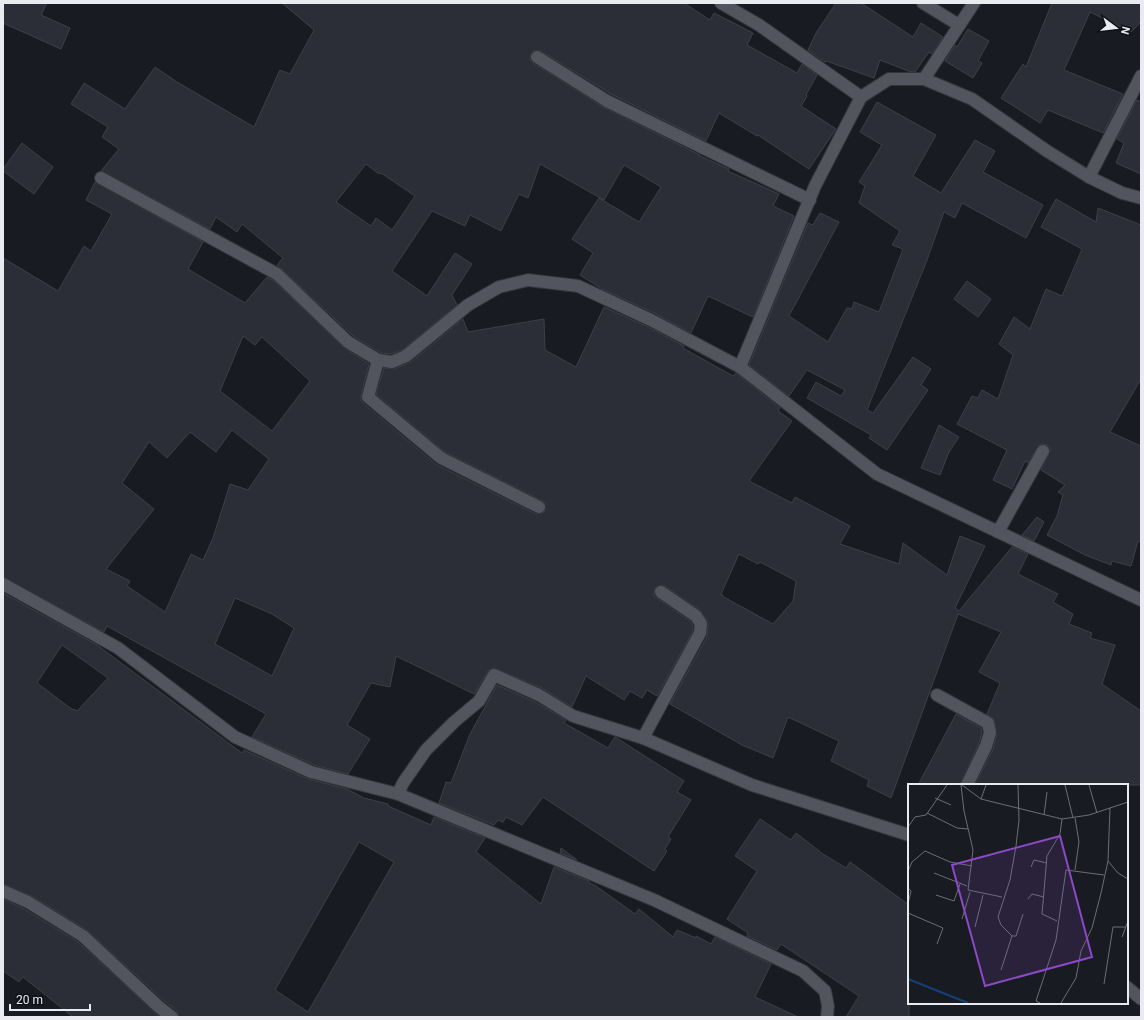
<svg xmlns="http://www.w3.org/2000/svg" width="1144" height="1020" viewBox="0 0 1144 1020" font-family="Roboto,sans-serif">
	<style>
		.building { fill: #2c2e37; stroke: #3e4049; fill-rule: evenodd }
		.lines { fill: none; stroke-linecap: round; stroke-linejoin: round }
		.minor-casing { stroke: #33343a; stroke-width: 14 }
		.minor { stroke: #52545e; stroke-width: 12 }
		.inset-river { fill: none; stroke: #124177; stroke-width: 2 }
		.inset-road { fill: none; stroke: #6c6e75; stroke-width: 1 }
		.view { fill: #8c49c6; fill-opacity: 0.15; stroke: #8c49c6; stroke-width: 2 }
		.inset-edge { fill: none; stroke: #e9ebf1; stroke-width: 2 }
	</style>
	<rect width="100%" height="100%" fill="#191b23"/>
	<!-- building -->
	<g class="building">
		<polygon points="3,3 47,3 41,15 70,28 61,49 3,23"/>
		<path d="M 282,3 L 684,3 L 710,20 L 714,13 L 753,33 L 747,45 L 797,73 L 802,64 L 817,75 L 806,95 L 807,96 L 801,106 L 836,129 L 809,169 L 758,135 L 757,136 L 719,113 L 706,141 L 611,94 L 541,51 L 534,50 L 530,56 L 530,60 L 533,63 L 603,107 L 700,155 L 700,156 L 729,169 L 728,171 L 779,194 L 773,206 L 794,216 L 753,317 L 708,296 L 691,333 L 654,313 L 602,289 L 580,275 L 593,253 L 572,239 L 599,198 L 639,222 L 661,187 L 624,165 L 604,200 L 540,164 L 528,198 L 519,194 L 501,231 L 470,215 L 465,226 L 432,211 L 392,271 L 427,296 L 455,253 L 472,264 L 452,295 L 457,305 L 402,350 L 391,354 L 381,353 L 353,336 L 282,269 L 277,265 L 283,258 L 242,224 L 237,232 L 216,217 L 210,229 L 101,171 L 119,149 L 102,137 L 108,127 L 71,104 L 84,83 L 125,109 L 155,67 L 177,82 L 254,127 L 280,70 L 290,74 L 314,30 ZM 366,164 L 379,174 L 381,173 L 415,196 L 392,230 L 376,218 L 371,226 L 336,202 Z"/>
		<polygon points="836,3 861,3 913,37 921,23 943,37 932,54 929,52 915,72 911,72 880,60 874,78 826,61 825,62 808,50 816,33"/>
		<polygon points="1052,3 1141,3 1141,22 1131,32 1090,12 1064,70 1123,94 1103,133 1048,110 1040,123 1001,98 1023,64 1026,67"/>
		<polygon points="968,29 989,41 978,61 982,63 973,78 945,61 955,45 957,47"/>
		<polygon points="1137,100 1141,102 1141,174 1116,163 1124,143 1117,139"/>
		<polygon points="877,102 936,135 913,176 941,193 975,140 995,151 983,172 1043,205 1026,238 962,203 955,218 944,212 927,260 867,410 873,413 913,357 931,369 921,385 928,390 887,450 869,438 871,435 807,398 816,382 841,396 845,390 807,370 789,396 749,365 808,223 813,225 820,213 839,222 789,316 828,342 847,308 852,309 854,302 879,312 903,249 892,245 900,231 859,203 865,186 859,182 882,145 860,132"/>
		<polygon points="22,143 53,167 34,194 3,171 3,169"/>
		<path d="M 95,182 L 203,242 L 188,269 L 245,303 L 267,277 L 273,280 L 343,347 L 369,364 L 361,395 L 361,400 L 363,403 L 437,465 L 536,514 L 543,513 L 546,510 L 545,503 L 543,501 L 445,452 L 376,394 L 384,368 L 395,369 L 411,362 L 463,319 L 468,332 L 544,319 L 545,350 L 576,367 L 604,307 L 648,327 L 684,346 L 683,348 L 733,376 L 736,373 L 780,408 L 778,411 L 792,421 L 749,481 L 792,503 L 795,497 L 850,526 L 840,544 L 899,564 L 903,543 L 947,575 L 960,536 L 985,546 L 955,608 L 959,611 L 1012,547 L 1028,554 L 1018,574 L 1058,594 L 1053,602 L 1073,614 L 1069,624 L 1092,633 L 1090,638 L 1115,645 L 1102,684 L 1141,711 L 1141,785 L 975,785 L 993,749 L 997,735 L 994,719 L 987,714 L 1000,683 L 979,672 L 1001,632 L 958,614 L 891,798 L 867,786 L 869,780 L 831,761 L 839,741 L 788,717 L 773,758 L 742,745 L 670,704 L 707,637 L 708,624 L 707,620 L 700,610 L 665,586 L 661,585 L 655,588 L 654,592 L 654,596 L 690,621 L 693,626 L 693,631 L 657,696 L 647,690 L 642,698 L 630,691 L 624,700 L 586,676 L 572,707 L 542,688 L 494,668 L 488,671 L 474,694 L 396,656 L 390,687 L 371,683 L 347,725 L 370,739 L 348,774 L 314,765 L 252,737 L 266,714 L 107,626 L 104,632 L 3,577 L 3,258 L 58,291 L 84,246 L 91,251 L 112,214 L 86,200 ZM 243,336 L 255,345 L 262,337 L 310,381 L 272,431 L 220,391 ZM 232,430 L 269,459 L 248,490 L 230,484 L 213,538 L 203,560 L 191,554 L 165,612 L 127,586 L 130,581 L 106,569 L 154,509 L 122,483 L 149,442 L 167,458 L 190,432 L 216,452 ZM 739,554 L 758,564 L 760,562 L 796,581 L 793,601 L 773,624 L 722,596 L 723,595 L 721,594 ZM 235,598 L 272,614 L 294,628 L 272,676 L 215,644 Z"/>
		<polygon points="1056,199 1096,222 1098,208 1141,225 1141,379 1110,432 1141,446 1141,542 1138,541 1131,566 1112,561 1111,565 1085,555 1047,535 1057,516 1063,495 1058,492 1065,485 1041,470 1050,451 1050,448 1047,445 1042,444 1039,445 1028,463 1025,461 1012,489 993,480 1007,450 957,424 972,396 978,398 982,390 998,399 1013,355 999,344 1014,317 1030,329 1046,289 1062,296 1082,249 1041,227"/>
		<polygon points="967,281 991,299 978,317 954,299"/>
		<polygon points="939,425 959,437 949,452 940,475 921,468"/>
		<polygon points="1037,517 1044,522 1034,541 1022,535"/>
		<path d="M 3,593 L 97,645 L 242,753 L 244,750 L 308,779 L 347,789 L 364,798 L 388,804 L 388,806 L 431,825 L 434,817 L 485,838 L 476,852 L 541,904 L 554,867 L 589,881 L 589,883 L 596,886 L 635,914 L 639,909 L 673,937 L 677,930 L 696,938 L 696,936 L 711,944 L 715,937 L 771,964 L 755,997 L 798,1017 L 179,1017 L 177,1011 L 164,1001 L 87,930 L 32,896 L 3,884 ZM 62,645 L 108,678 L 77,711 L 74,709 L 73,710 L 37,683 ZM 359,842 L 394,862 L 308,1012 L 275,990 Z"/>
		<polygon points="497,685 535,702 566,720 564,723 608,748 615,737 684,781 677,792 691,800 668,837 671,839 665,849 667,851 654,871 543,797 522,825 506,817 503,822 498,820 494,825 439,803 446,782 451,783 470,734"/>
		<polygon points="956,714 981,728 982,733 979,743 960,785 918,785"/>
		<polygon points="760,819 791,840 796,833 823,854 846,868 850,862 909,905 909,1017 846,1017 859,996 781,944 777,950 747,936 748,933 727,919 757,871 735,856"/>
		<polygon points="561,848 577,860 560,853"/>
		<polygon points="3,899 24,909 78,942 160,1017 73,1017 23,977 19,982 3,971"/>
	</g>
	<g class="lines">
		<defs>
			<g id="minor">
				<polyline points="721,3 759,25 861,97"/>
				<polyline points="923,3 959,25"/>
				<polyline points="537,57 607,101 810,200"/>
				<polyline points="924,79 974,3"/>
				<polyline points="1089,177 1141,76"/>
				<polyline points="101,178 277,274 348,342 378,360 392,362 406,356 468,305 499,287 528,280 578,286 651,320 740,367 877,474 1141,600"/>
				<polyline points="378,360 368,397 441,458 539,507"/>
				<polyline points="740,367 815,186 861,97 889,79 924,79 972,99 1047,151 1089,177 1122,193 1141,198"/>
				<polyline points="998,532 1043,451"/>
				<polyline points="3,584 118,648 235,737 311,772 398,794 654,900 803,971 825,991 828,1006 827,1017"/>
				<polyline points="937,695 988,723 990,733 986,746 967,785"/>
				<polyline points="643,738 700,633 701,624 696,616 661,592"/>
				<polyline points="398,794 403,783 426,750 454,722 479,701 494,675 539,695 573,716 643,738 752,785 909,835"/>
				<polyline points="3,891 28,902 83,936 159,1007 172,1017"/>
				<polyline points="1127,987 1141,999"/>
			</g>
		</defs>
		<!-- minor casing -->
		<use href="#minor" class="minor-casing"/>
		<!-- minor -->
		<use href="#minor" class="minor"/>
	</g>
	<!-- overview -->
	<g transform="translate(908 784)">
		<rect width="220" height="220" fill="#191b23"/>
		<path class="inset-river" d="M 0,195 L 60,219"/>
		<path class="inset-road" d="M 53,1 L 56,27 L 65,66 L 60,106 L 94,113M 54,1 L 73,15 L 154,35 L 181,31 L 220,18M 157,1 L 165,34M 181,1 L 189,29M 27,14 L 43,21M 73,15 L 78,1M 19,29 L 49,44 L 60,45M 136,31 L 139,8M 0,43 L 7,33 L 18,31 L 39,1M 200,77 L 210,89 L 220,95M 123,83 L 126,76 L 139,79M 167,86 L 171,58 L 167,34M 0,87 L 4,78 L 17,67 L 42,78 L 64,82M 26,89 L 59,102M 0,104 L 3,107 L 0,120M 28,111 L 46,117 L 52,100M 120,115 L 124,110 L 136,113M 0,129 L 35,144 L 29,160M 54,135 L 62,108M 149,137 L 134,130 L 139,72 L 152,50 L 154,35M 67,143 L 75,111M 104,152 L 108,152 L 115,130M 214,153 L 220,137M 93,186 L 104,152 L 93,141 L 90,133 L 102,96 L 108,62 L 111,36 L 110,1M 196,200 L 205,143 L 217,143M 132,219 L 128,217 L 148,156 L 158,86 L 196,91M 153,219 L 168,194 L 173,167 L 184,144 L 193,109 L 200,77 L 202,24"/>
		<path class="view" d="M 152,52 L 184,173 L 77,202 L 44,81 Z"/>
		<rect width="220" height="220" class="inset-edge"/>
	</g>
	<!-- border -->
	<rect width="1144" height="1020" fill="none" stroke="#e9ebf1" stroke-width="8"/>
	<!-- north arrow -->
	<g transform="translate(1116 28) rotate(105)" stroke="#10121a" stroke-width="3" paint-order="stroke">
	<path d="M0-3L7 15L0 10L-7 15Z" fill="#e9ebf1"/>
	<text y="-6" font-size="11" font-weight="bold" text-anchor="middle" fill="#e9ebf1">N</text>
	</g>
	<!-- scale -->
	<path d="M10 1004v6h80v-6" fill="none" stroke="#e9ebf1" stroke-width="2"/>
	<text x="16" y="1004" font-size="12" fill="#e9ebf1" stroke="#10121a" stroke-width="3" paint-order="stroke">20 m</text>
</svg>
